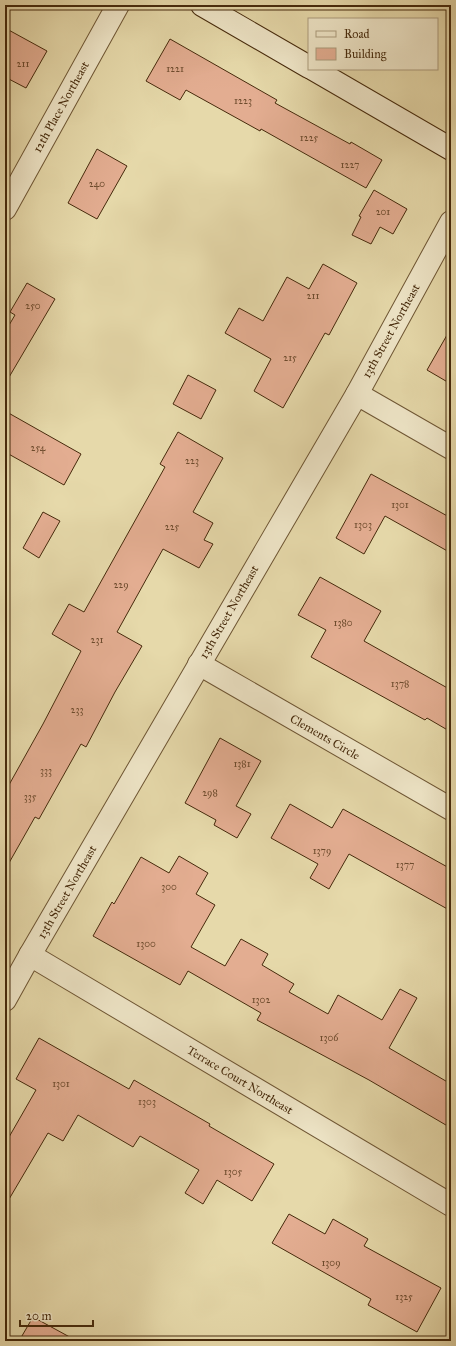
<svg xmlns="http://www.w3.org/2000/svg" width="456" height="1346" viewBox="0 0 456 1346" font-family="'IM FELL Great Primer',serif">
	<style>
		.building { fill: #e3ad91; stroke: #462a0c }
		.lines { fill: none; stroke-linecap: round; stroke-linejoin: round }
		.minor-casing { stroke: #6e5634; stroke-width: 24 }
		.secondary-casing { stroke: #462a0c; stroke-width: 24 }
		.minor { stroke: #efe6c8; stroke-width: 22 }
		.secondary { stroke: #efe6c8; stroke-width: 22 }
		.labels { text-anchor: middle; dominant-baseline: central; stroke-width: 3; stroke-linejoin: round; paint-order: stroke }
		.number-label { font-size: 10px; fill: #6d4b2d }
		.street-label { font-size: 12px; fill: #462a0c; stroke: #efe6c8 }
	</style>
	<rect width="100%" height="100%" fill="#e6d9aa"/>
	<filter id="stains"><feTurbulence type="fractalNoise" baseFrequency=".005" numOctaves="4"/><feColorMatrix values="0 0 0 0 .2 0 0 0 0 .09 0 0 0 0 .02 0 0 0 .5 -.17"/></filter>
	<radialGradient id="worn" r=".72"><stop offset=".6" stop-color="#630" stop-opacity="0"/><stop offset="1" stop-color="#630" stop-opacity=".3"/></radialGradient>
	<!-- building -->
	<g class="building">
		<polygon points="5,28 47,51 26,88 5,77"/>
		<polygon points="170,39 277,100 275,103 350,144 351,142 382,160 366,188 261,129 260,131 186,90 180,100 146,81"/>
		<polygon points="97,149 127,166 97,219 68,203"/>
		<polygon points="374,190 407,209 393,234 380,227 371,244 352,235 361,217 359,216"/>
		<polygon points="323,264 357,283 329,335 325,333 283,408 254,391 271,359 225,333 239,308 263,321 287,277 309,289"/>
		<polygon points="27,283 55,299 5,384 5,332 15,315 10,312"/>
		<polygon points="451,328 451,384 427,370"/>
		<polygon points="188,375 216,390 201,419 173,404"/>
		<polygon points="5,411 81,454 64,485 5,452"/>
		<polygon points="178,432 223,458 193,512 213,523 204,540 213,544 199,568 163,549 117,632 142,646 115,692 86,747 81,744 39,819 35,817 5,870 5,792 43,724 81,651 52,634 69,604 84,612 165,467 160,464"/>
		<polygon points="371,474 451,518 451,553 385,516 364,554 336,538"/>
		<polygon points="43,512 60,521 39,558 23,548"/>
		<polygon points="320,577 381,611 364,641 451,690 451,732 427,718 425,720 311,657 326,630 298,615"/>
		<polygon points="220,738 261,761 236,806 251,814 237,838 214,825 216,820 185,803"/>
		<polygon points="290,804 332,828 343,809 451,869 451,911 349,854 329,889 310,878 318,864 271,838"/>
		<polygon points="179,856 208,873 196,894 215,905 191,947 225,966 241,939 268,954 262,965 294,984 289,992 328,1014 338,995 382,1020 400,989 417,998 389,1048 451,1084 451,1128 369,1080 257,1020 261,1013 188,971 180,985 93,936 112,902 114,904 141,857 169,873"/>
		<polygon points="39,1038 129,1089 134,1080 210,1124 209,1126 274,1164 252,1201 217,1180 203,1204 185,1193 199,1170 140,1136 133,1147 78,1115 63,1141 48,1133 5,1206 5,1144 36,1090 16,1079"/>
		<polygon points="289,1214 325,1234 333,1219 368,1239 364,1246 441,1288 417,1332 368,1305 371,1299 272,1243"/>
		<polygon points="33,1317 77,1341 19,1341"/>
	</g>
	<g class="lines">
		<defs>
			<g id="minor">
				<polyline points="5,209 118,5"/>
				<polyline points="357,394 451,448"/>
				<polyline points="199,664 451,809"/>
				<polyline points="30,955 451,1205"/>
				<polyline points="5,1000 30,955 357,394 451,222"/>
			</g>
			<g id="secondary">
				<polyline points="202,5 309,67"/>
				<polyline points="313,69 451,149"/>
			</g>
		</defs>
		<!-- minor casing -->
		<use href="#minor" class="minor-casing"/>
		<!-- secondary casing -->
		<use href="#secondary" class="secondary-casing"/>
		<!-- minor -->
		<use href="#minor" class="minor"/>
		<!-- secondary -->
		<use href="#secondary" class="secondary"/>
	</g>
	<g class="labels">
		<!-- number labels -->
		<g class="number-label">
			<text x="23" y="64">211</text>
			<text x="175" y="69">1221</text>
			<text x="243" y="101">1223</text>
			<text x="309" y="138">1225</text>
			<text x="350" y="165">1227</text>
			<text x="97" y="184">240</text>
			<text x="383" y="212">201</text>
			<text x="313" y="296">211</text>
			<text x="33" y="306">250</text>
			<text x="290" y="358">215</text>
			<text x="38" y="448">254</text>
			<text x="192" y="461">223</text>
			<text x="400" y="505">1301</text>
			<text x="363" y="525">1303</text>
			<text x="172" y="527">225</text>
			<text x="121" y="585">229</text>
			<text x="343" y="623">1380</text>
			<text x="97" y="640">231</text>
			<text x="400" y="684">1378</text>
			<text x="77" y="710">233</text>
			<text x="242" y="764">1381</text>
			<text x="46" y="771">333</text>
			<text x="210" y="793">298</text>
			<text x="30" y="797">335</text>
			<text x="322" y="851">1379</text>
			<text x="405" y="865">1377</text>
			<text x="169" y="887">300</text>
			<text x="146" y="944">1300</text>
			<text x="261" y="1000">1302</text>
			<text x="329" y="1038">1306</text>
			<text x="61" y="1084">1301</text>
			<text x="147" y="1102">1303</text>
			<text x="233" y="1172">1305</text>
			<text x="331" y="1263">1309</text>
			<text x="404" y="1297">1325</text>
		</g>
		<!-- street labels -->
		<g class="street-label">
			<text transform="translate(61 107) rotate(-61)">12th Place Northeast</text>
			<text transform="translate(391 331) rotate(-61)">13th Street Northeast</text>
			<text transform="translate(229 612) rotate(-60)">13th Street Northeast</text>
			<text transform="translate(325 737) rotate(30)">Clements Circle</text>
			<text transform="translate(67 892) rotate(-60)">13th Street Northeast</text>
			<text transform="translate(240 1080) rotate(31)">Terrace Court Northeast</text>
		</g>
	</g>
	<!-- margin -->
	<rect width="456" height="1346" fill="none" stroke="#e6d9aa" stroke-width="20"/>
	<rect x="6" y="6" width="444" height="1334" fill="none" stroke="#462a0c" stroke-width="2"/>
	<rect x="10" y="10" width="436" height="1326" fill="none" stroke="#462a0c"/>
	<!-- legend -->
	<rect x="308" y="18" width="130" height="52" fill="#efe6c8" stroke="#ab9b7d"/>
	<rect x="316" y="31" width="20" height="6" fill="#efe6c8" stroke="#ab9b7d"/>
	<text x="344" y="38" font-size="12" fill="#462a0c">Road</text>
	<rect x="316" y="48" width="20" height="12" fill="#e3ad91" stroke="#ab9b7d"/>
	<text x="344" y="58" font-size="12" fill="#462a0c">Building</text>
	<!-- scale -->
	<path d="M20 1320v6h73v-6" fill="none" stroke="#462a0c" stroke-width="2"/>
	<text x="26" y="1320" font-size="12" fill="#462a0c" stroke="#efe6c8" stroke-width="3" paint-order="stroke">20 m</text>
	<rect width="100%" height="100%" filter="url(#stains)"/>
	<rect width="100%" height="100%" fill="url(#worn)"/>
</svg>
